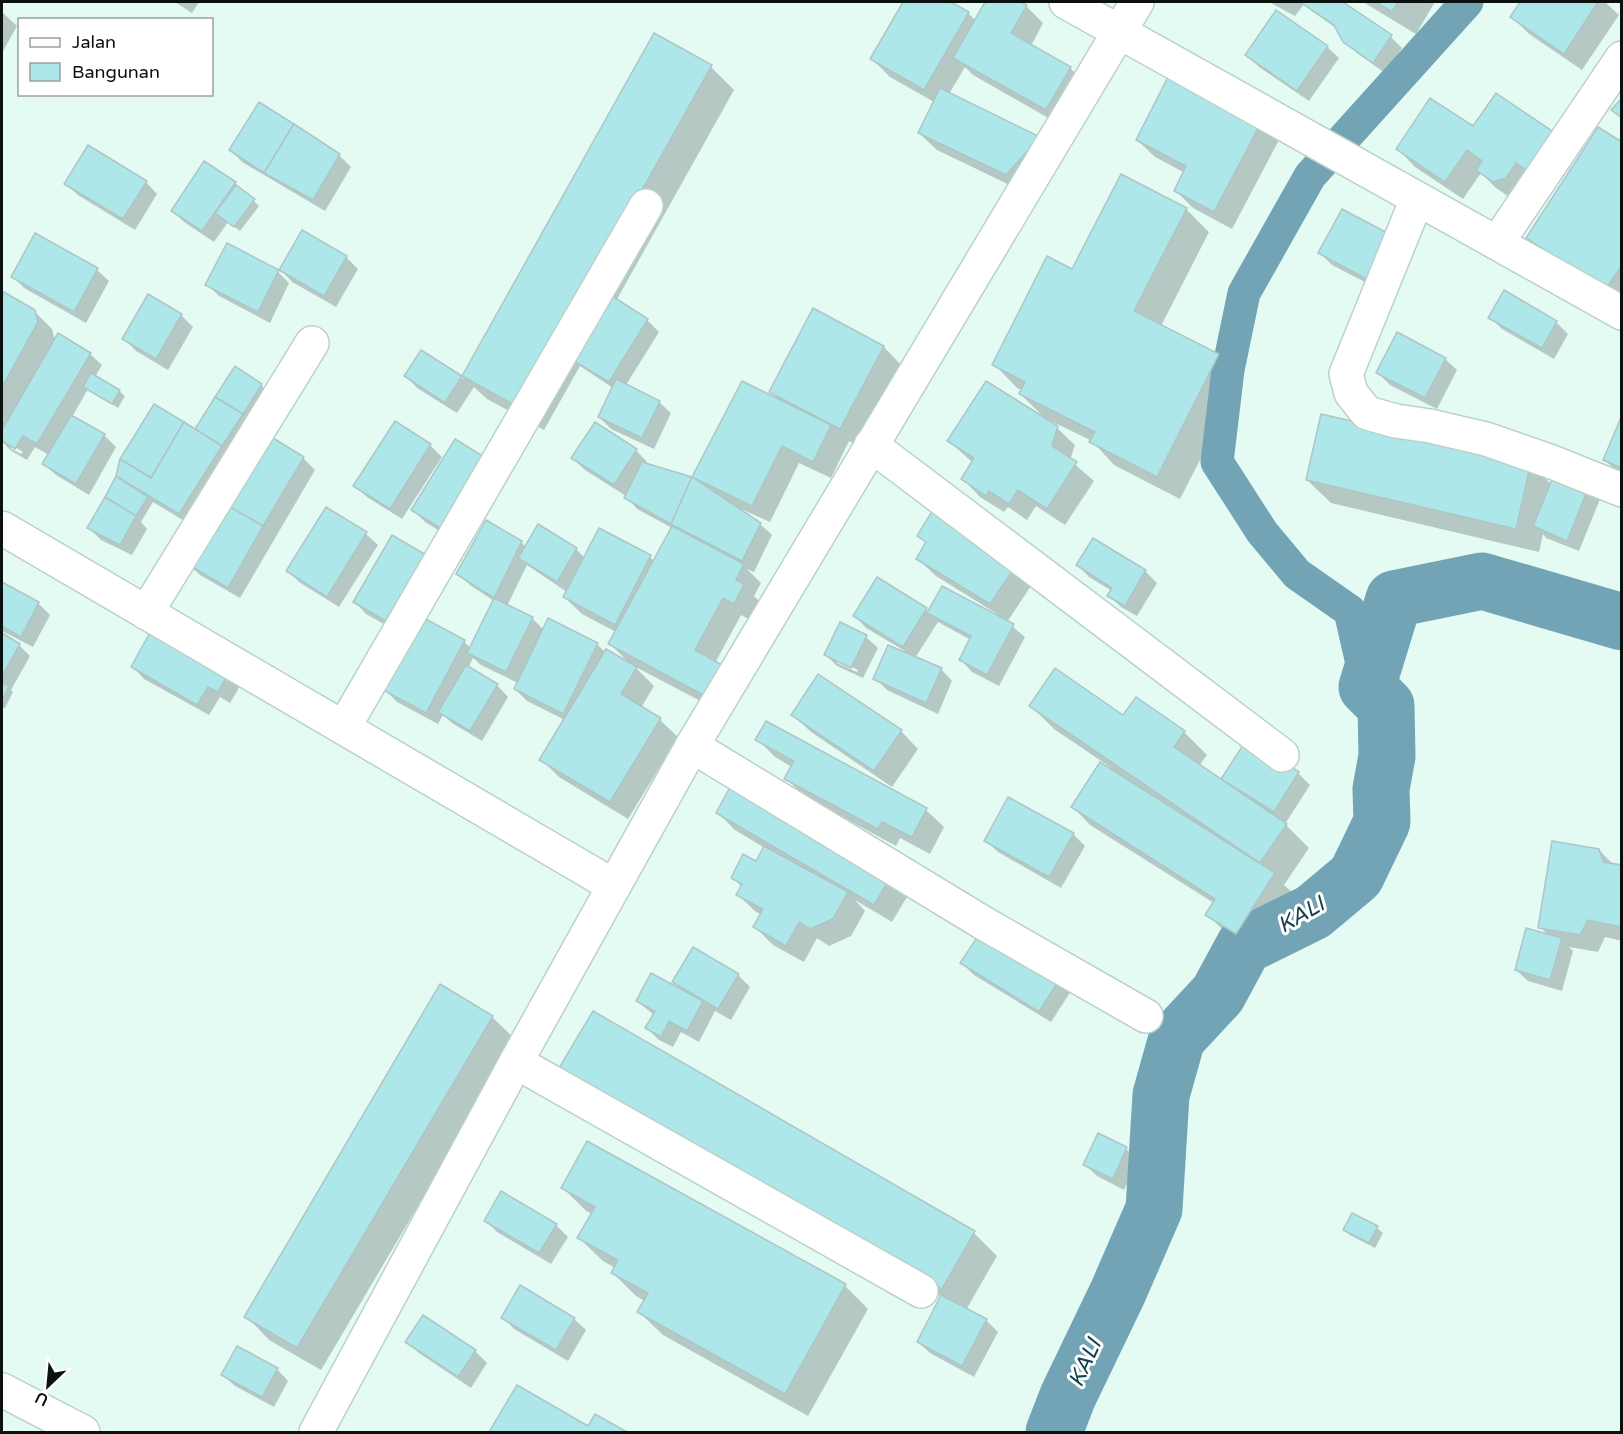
<svg xmlns="http://www.w3.org/2000/svg" width="1623" height="1434" viewBox="0 0 1623 1434" font-family="'Varela Round',sans-serif">
	<style>
		.shadow { fill: #0003; fill-rule: evenodd }
		.lines { fill: none; stroke-linecap: round; stroke-linejoin: round }
		.canal { stroke: #73a4b5; stroke-width: 33 }
		.river { stroke: #73a4b5; stroke-width: 57 }
		.building { fill: #ade7e9; stroke: #aec5c6; stroke-width: 1.5 }
		.minor-casing { stroke: #bbd1ca; stroke-width: 36 }
		.minor { stroke: #fff; stroke-width: 33 }
		.labels { text-anchor: middle; dominant-baseline: central; stroke-width: 6; stroke-linejoin: round; paint-order: stroke }
		.water-label { font-size: 22px; font-style: italic; fill: #14404e; stroke: #fff }
	</style>
	<rect width="100%" height="100%" fill="#e4fbf4"/>
	<!-- shadow -->
	<g class="shadow">
		<polygon points="175,2 199,2 192,13"/>
		<polygon points="904,2 948,2 968,13 976,21 987,2 1018,2 1026,6 1043,23 1031,46 1070,68 1087,85 1064,127 973,75 965,67 949,94 1039,138 1024,192 937,150 919,133 934,102 890,77 872,59"/>
		<polygon points="1269,2 1340,2 1391,37 1402,48 1385,73 1357,53 1344,41 1339,30 1313,12 1304,4 1295,16"/>
		<polygon points="1363,2 1435,2 1416,34"/>
		<polygon points="1522,2 1605,2 1619,15 1582,70 1529,34 1512,17"/>
		<polygon points="2,12 17,26 2,53"/>
		<polygon points="655,35 711,67 734,90 616,301 647,320 659,332 626,385 659,402 671,413 654,449 611,429 599,417 613,388 580,366 544,430 487,399 474,387 457,413 417,388 406,376 421,352 462,379"/>
		<polygon points="1327,47 1339,58 1309,101 1259,67 1247,55"/>
		<polygon points="1171,75 1279,140 1232,229 1193,208 1176,191 1185,173 1155,157 1137,140"/>
		<polygon points="1474,128 1554,134 1512,199 1496,188 1481,173 1463,199 1415,167 1398,149"/>
		<polygon points="1622,144 1622,304 1545,255 1528,238"/>
		<polygon points="231,150 339,155 351,167 325,211 242,162"/>
		<polygon points="146,182 157,194 135,230 78,195 66,184"/>
		<polygon points="235,183 259,206 240,231 228,222 214,242 184,222 173,211"/>
		<polygon points="1186,209 1209,232 1161,326 1219,355 1242,378 1180,499 1114,465 1092,441 1047,419 1046,421 1057,428 1075,445 1070,460 1094,481 1065,525 1036,506 1027,520 1008,507 1004,512 980,497 963,479 973,463 949,441 1045,418 1020,394 1022,390 1017,388 994,364 1073,271"/>
		<polygon points="1342,211 1388,294 1332,265 1320,253"/>
		<polygon points="36,235 97,270 109,281 86,323 24,288 13,276"/>
		<polygon points="346,257 358,269 336,307 292,282 281,270"/>
		<polygon points="278,272 289,283 270,323 219,296 207,284"/>
		<path d="M 5,295 L 34,311 L 52,329 L 55,341 L 90,354 L 102,365 L 95,377 L 119,391 L 125,396 L 118,408 L 88,389 L 72,417 L 104,435 L 116,447 L 89,495 L 56,475 L 44,464 L 49,455 L 35,447 L 27,460 L 10,450 L 2,441 L 2,300 ZM 10,444 L 23,452 L 21,454 L 10,448 Z"/>
		<path d="M 814,310 L 884,347 L 901,365 L 858,446 L 849,441 L 831,478 L 799,463 L 770,522 L 741,509 L 740,510 L 760,524 L 772,535 L 754,572 L 747,569 L 761,583 L 754,596 L 761,603 L 752,621 L 741,615 L 715,663 L 723,713 L 634,666 L 654,686 L 641,708 L 660,720 L 678,737 L 628,819 L 559,777 L 541,759 L 565,720 L 527,701 L 515,689 L 518,683 L 481,665 L 473,658 L 468,668 L 497,685 L 508,697 L 482,741 L 452,723 L 443,715 L 438,724 L 397,702 L 385,690 L 464,641 L 471,649 L 494,601 L 470,585 L 458,573 L 521,542 L 526,547 L 539,526 L 576,549 L 585,558 L 599,530 L 650,557 L 654,561 L 672,528 L 637,509 L 626,496 L 585,470 L 573,458 L 636,450 L 647,462 L 645,465 L 698,481 L 694,477 L 778,399 L 771,392 ZM 527,565 L 567,592 L 564,597 L 582,614 L 616,632 L 610,644 L 628,662 L 606,653 L 597,644 L 544,630 L 532,618 L 507,606 Z"/>
		<polygon points="181,315 193,327 168,370 136,351 124,339"/>
		<polygon points="1490,317 1556,322 1568,334 1554,359 1502,329"/>
		<polygon points="1445,359 1457,370 1437,409 1390,385 1378,373"/>
		<polygon points="261,385 273,396 191,525 153,502 141,522 147,529 132,555 101,540 89,528 118,477 122,460 195,431"/>
		<polygon points="1622,419 1622,477 1605,460"/>
		<polygon points="395,423 430,445 442,457 402,519 367,497 355,486"/>
		<polygon points="456,441 459,543 425,522 413,510"/>
		<polygon points="303,458 315,470 240,598 200,575 188,564"/>
		<polygon points="1530,463 1551,484 1556,474 1600,499 1579,551 1546,538 1543,534 1539,552 1331,503 1307,480"/>
		<polygon points="327,509 366,534 378,545 339,607 299,582 288,570"/>
		<polygon points="919,536 1035,580 1007,622 1025,637 999,686 972,672 961,660 971,640 938,622 915,658 941,669 952,681 938,714 887,690 875,678 905,651 866,628 855,616 878,579 929,612 995,616 997,614 936,576 918,559 927,544"/>
		<polygon points="392,537 401,634 366,614 355,602"/>
		<polygon points="1078,565 1145,571 1157,583 1137,616 1121,607 1109,595 1112,591 1089,577"/>
		<polygon points="2,584 38,603 50,615 33,647 2,631"/>
		<path d="M 840,624 L 866,637 L 878,648 L 863,678 L 837,666 L 825,654 ZM 837,660 L 858,670 L 857,672 L 837,663 Z"/>
		<polygon points="153,631 240,686 230,703 220,697 209,715 144,679 133,667"/>
		<polygon points="2,635 19,645 30,656 11,690 13,692 5,708 2,707"/>
		<polygon points="1031,706 1124,717 1184,732 1207,755 1199,766 1229,786 1230,785 1223,779 1247,741 1298,773 1310,785 1285,824 1309,848 1284,885 1292,892 1254,951 1225,932 1207,914 1214,903 1090,825 1073,807 1110,767 1054,729"/>
		<polygon points="793,715 901,731 918,749 892,787 811,732"/>
		<polygon points="766,723 926,810 944,827 930,854 900,838 896,846 804,796 786,778 792,767 775,757 757,739"/>
		<polygon points="718,813 911,890 892,922 855,900 865,911 851,936 829,946 817,938 804,962 773,945 755,927 762,915 756,912 738,895 742,887 732,877 757,863 765,848 735,830"/>
		<polygon points="1073,834 1085,846 1061,888 998,852 986,841"/>
		<polygon points="1599,850 1614,865 1622,867 1622,941 1605,937 1598,952 1569,947 1573,951 1562,991 1528,981 1516,970 1548,935 1540,927"/>
		<polygon points="984,929 1073,988 1051,1022 974,975 962,963"/>
		<polygon points="738,975 750,987 731,1020 715,1011 699,1042 681,1032 673,1047 659,1040 647,1028 654,1015 637,1001 683,991 674,982"/>
		<polygon points="441,986 492,1017 516,1040 321,1370 269,1340 246,1316"/>
		<polygon points="593,1013 974,1233 997,1256 966,1310 986,1320 998,1332 974,1377 930,1353 918,1342 942,1297 584,1091"/>
		<polygon points="1099,1135 1126,1149 1138,1160 1124,1190 1097,1176 1085,1164"/>
		<polygon points="563,1188 845,1286 868,1309 808,1416 663,1335 639,1312 645,1301 636,1296 613,1273 615,1268 603,1261 579,1238 592,1214 586,1211"/>
		<polygon points="486,1221 556,1225 568,1237 551,1264 497,1232"/>
		<polygon points="1377,1228 1383,1233 1375,1248 1350,1235 1344,1230"/>
		<polygon points="423,1317 475,1351 487,1363 471,1388 419,1353 407,1342"/>
		<polygon points="503,1317 574,1319 586,1330 568,1361 514,1329"/>
		<polygon points="277,1369 288,1381 274,1407 235,1386 223,1375"/>
		<polygon points="518,1387 588,1428 595,1416 624,1432 491,1432"/>
	</g>
	<g class="lines">
		<!-- canal -->
		<polyline class="canal" points="1361,659 1350,611 1297,574 1262,532 1217,462 1228,370 1244,293 1310,176 1467,2"/>
		<!-- river -->
		<polyline class="river" points="1054,1432 1068,1396 1118,1292 1154,1209 1161,1095 1177,1038 1218,994 1244,946 1313,912 1356,876 1382,822 1381,789 1387,756 1386,706 1367,687 1394,599 1482,581 1622,622"/>
	</g>
	<!-- building -->
	<g class="building">
		<polygon points="903,2 951,2 969,12 924,90 870,59"/>
		<polygon points="985,2 1021,2 1027,5 1011,33 1071,67 1046,110 953,58"/>
		<polygon points="1300,2 1343,2 1392,35 1373,63 1343,42 1334,25"/>
		<polygon points="1376,2 1398,2 1392,12"/>
		<polygon points="1520,2 1598,2 1564,54 1510,17"/>
		<polygon points="1276,10 1328,46 1297,91 1245,55"/>
		<polygon points="654,33 712,65 520,408 462,376"/>
		<polygon points="1170,73 1262,121 1214,212 1174,191 1186,166 1136,140"/>
		<polygon points="940,88 1040,137 1006,175 918,133"/>
		<polygon points="1496,93 1555,133 1529,172 1516,163 1506,178 1493,182 1476,170 1482,161 1467,150 1445,182 1396,149 1430,98 1473,126"/>
		<polygon points="1622,98 1622,118 1611,110"/>
		<polygon points="259,102 294,124 264,173 229,150"/>
		<polygon points="294,124 340,154 313,200 264,173"/>
		<polygon points="1598,127 1622,142 1622,265 1606,289 1526,238"/>
		<polygon points="88,145 147,181 123,219 64,184"/>
		<polygon points="204,161 236,182 202,231 171,211"/>
		<polygon points="1121,174 1187,208 1134,311 1219,354 1157,477 1089,442 1095,432 1019,394 1025,382 992,365 1047,256 1072,269"/>
		<polygon points="236,185 255,199 234,227 215,213"/>
		<polygon points="1342,209 1399,239 1376,284 1318,253"/>
		<polygon points="302,230 347,256 324,296 279,270"/>
		<polygon points="35,233 98,268 74,312 11,277"/>
		<polygon points="227,243 279,270 258,312 205,285"/>
		<polygon points="1504,290 1557,321 1542,348 1488,318"/>
		<polygon points="4,292 35,310 38,322 2,387 2,297"/>
		<polygon points="148,294 182,314 156,359 122,339"/>
		<polygon points="612,296 648,319 609,382 572,360"/>
		<polygon points="813,308 884,346 840,429 769,392"/>
		<polygon points="1397,332 1446,358 1425,398 1376,373"/>
		<polygon points="58,333 91,353 37,444 23,436 15,449 2,441 2,430"/>
		<polygon points="421,350 462,376 445,403 404,376"/>
		<polygon points="235,366 262,384 243,414 215,397"/>
		<polygon points="91,373 120,390 112,404 83,387"/>
		<polygon points="616,379 660,401 642,438 598,417"/>
		<polygon points="742,381 831,425 813,462 782,446 752,506 692,477"/>
		<polygon points="986,381 1058,426 1052,446 1077,462 1047,509 1018,490 1009,504 989,491 986,496 961,479 974,458 947,441"/>
		<polygon points="215,397 243,414 222,446 195,429"/>
		<polygon points="154,404 184,422 151,478 120,459"/>
		<polygon points="1321,414 1531,462 1516,529 1306,480"/>
		<polygon points="71,415 105,434 76,484 42,464"/>
		<polygon points="1622,415 1622,468 1603,460"/>
		<polygon points="395,421 431,444 390,509 353,486"/>
		<polygon points="184,422 222,446 179,514 116,476 120,459 151,478"/>
		<polygon points="595,422 637,449 614,485 571,458"/>
		<polygon points="265,433 304,457 263,526 223,503"/>
		<polygon points="455,439 491,461 447,532 411,510"/>
		<polygon points="642,462 692,477 671,524 624,498"/>
		<polygon points="1555,472 1589,486 1567,541 1533,526"/>
		<polygon points="116,476 148,497 136,516 105,497"/>
		<polygon points="692,477 761,523 742,561 671,524"/>
		<polygon points="105,497 136,516 120,545 87,528"/>
		<polygon points="223,503 263,526 228,588 187,564"/>
		<polygon points="937,503 1019,561 990,604 916,559 926,542 917,536"/>
		<polygon points="326,507 367,532 327,597 286,571"/>
		<polygon points="486,520 522,541 494,598 456,574"/>
		<polygon points="538,524 577,548 557,582 518,558"/>
		<polygon points="672,526 744,564 736,580 744,584 734,604 723,598 695,650 722,665 705,696 608,644"/>
		<polygon points="599,528 651,555 615,625 563,597"/>
		<polygon points="392,535 428,556 389,623 353,602"/>
		<polygon points="1093,538 1146,570 1125,606 1107,596 1112,588 1076,565"/>
		<polygon points="877,577 927,608 903,647 853,616"/>
		<polygon points="2,582 39,602 21,637 2,626"/>
		<polygon points="942,586 1014,624 987,675 959,660 971,636 927,613"/>
		<polygon points="494,598 533,617 506,672 467,653"/>
		<polygon points="422,617 465,640 426,713 383,690"/>
		<polygon points="548,618 598,643 563,714 514,689"/>
		<polygon points="840,622 867,635 851,668 824,655"/>
		<polygon points="152,629 229,673 218,692 208,687 197,705 131,667"/>
		<polygon points="2,633 20,644 2,676"/>
		<polygon points="888,645 942,668 926,703 873,679"/>
		<polygon points="606,649 637,667 621,694 661,718 610,802 539,760"/>
		<polygon points="466,665 498,684 470,731 438,712"/>
		<polygon points="1055,668 1123,715 1136,697 1185,731 1174,747 1287,824 1260,863 1029,706"/>
		<polygon points="818,674 902,730 874,771 791,715"/>
		<polygon points="2,683 9,686 2,700"/>
		<polygon points="766,721 927,808 912,837 882,822 878,829 784,779 794,761 755,740"/>
		<polygon points="1247,739 1299,772 1274,812 1221,779"/>
		<polygon points="1100,762 1275,873 1236,934 1205,915 1215,899 1071,807"/>
		<polygon points="735,778 894,871 874,905 716,813"/>
		<polygon points="1008,797 1074,833 1049,877 984,841"/>
		<polygon points="1552,841 1599,849 1603,862 1622,865 1622,927 1588,920 1580,935 1538,928"/>
		<polygon points="764,846 848,892 833,919 810,929 799,922 786,946 753,927 763,909 736,895 742,884 731,878 743,854 756,861"/>
		<polygon points="984,927 1062,975 1039,1012 960,963"/>
		<polygon points="1526,928 1562,938 1550,980 1515,970"/>
		<polygon points="693,947 739,974 718,1009 672,982"/>
		<polygon points="651,973 703,1001 687,1031 669,1021 661,1037 645,1028 655,1011 636,1001"/>
		<polygon points="440,984 493,1016 297,1348 244,1317"/>
		<polygon points="593,1011 975,1231 942,1289 559,1068"/>
		<polygon points="1098,1133 1127,1147 1113,1179 1083,1165"/>
		<polygon points="587,1141 846,1284 785,1394 637,1312 648,1293 611,1273 618,1260 577,1238 595,1207 561,1188"/>
		<polygon points="501,1191 557,1224 539,1253 484,1221"/>
		<polygon points="1352,1213 1378,1226 1369,1243 1343,1230"/>
		<polygon points="520,1285 575,1318 556,1350 501,1318"/>
		<polygon points="941,1295 987,1319 962,1366 917,1342"/>
		<polygon points="423,1315 476,1350 458,1377 405,1342"/>
		<polygon points="237,1346 278,1368 262,1397 221,1375"/>
		<polygon points="517,1385 588,1426 595,1414 627,1432 489,1432"/>
	</g>
	<g class="lines">
		<defs>
			<g id="minor">
				<polyline points="1066,2 1622,313"/>
				<polyline points="1417,199 1346,374 1351,393 1367,413 1396,421 1430,426 1486,439 1552,462 1622,490"/>
				<polyline points="1497,243 1622,58"/>
				<polyline points="871,445 1282,755"/>
				<polyline points="2,528 614,886"/>
				<polyline points="146,613 312,343"/>
				<polyline points="344,727 646,206"/>
				<polyline points="692,746 985,924 1146,1016"/>
				<polyline points="516,1062 921,1291"/>
				<polyline points="2,1390 83,1432"/>
				<polyline points="316,1432 516,1062 692,746 1137,2"/>
			</g>
		</defs>
		<!-- minor casing -->
		<use href="#minor" class="minor-casing"/>
		<!-- minor -->
		<use href="#minor" class="minor"/>
	</g>
	<g class="labels">
		<!-- water labels -->
		<g class="water-label">
			<text transform="translate(1301 915) rotate(-30)">KALI</text>
			<text transform="translate(1085 1363) rotate(-66)">KALI</text>
		</g>
	</g>
	<!-- border -->
	<rect width="1623" height="1434" fill="none" stroke="#0a110f" stroke-width="6"/>
	<!-- legend -->
	<rect x="18" y="18" width="195" height="78" fill="#ffffff" stroke="#9da09f" stroke-width="1.5"/>
	<rect x="30" y="38" width="30" height="9" fill="#ffffff" stroke="#9da09f" stroke-width="1.5"/>
	<text x="72" y="48" font-size="18" fill="#0a110f">Jalan</text>
	<rect x="30" y="63" width="30" height="18" fill="#ade7e9" stroke="#9da09f" stroke-width="1.5"/>
	<text x="72" y="78" font-size="18" fill="#0a110f">Bangunan</text>
	<!-- north arrow -->
	<g transform="translate(48 1386) rotate(206)" stroke="#ffffff" stroke-width="4.5" paint-order="stroke">
	<path d="M0-4.5L10 22L0 15L-10 22Z" fill="#0a110f"/>
	<text y="-9" font-size="16" font-weight="bold" text-anchor="middle" fill="#0a110f">U</text>
	</g>
</svg>
